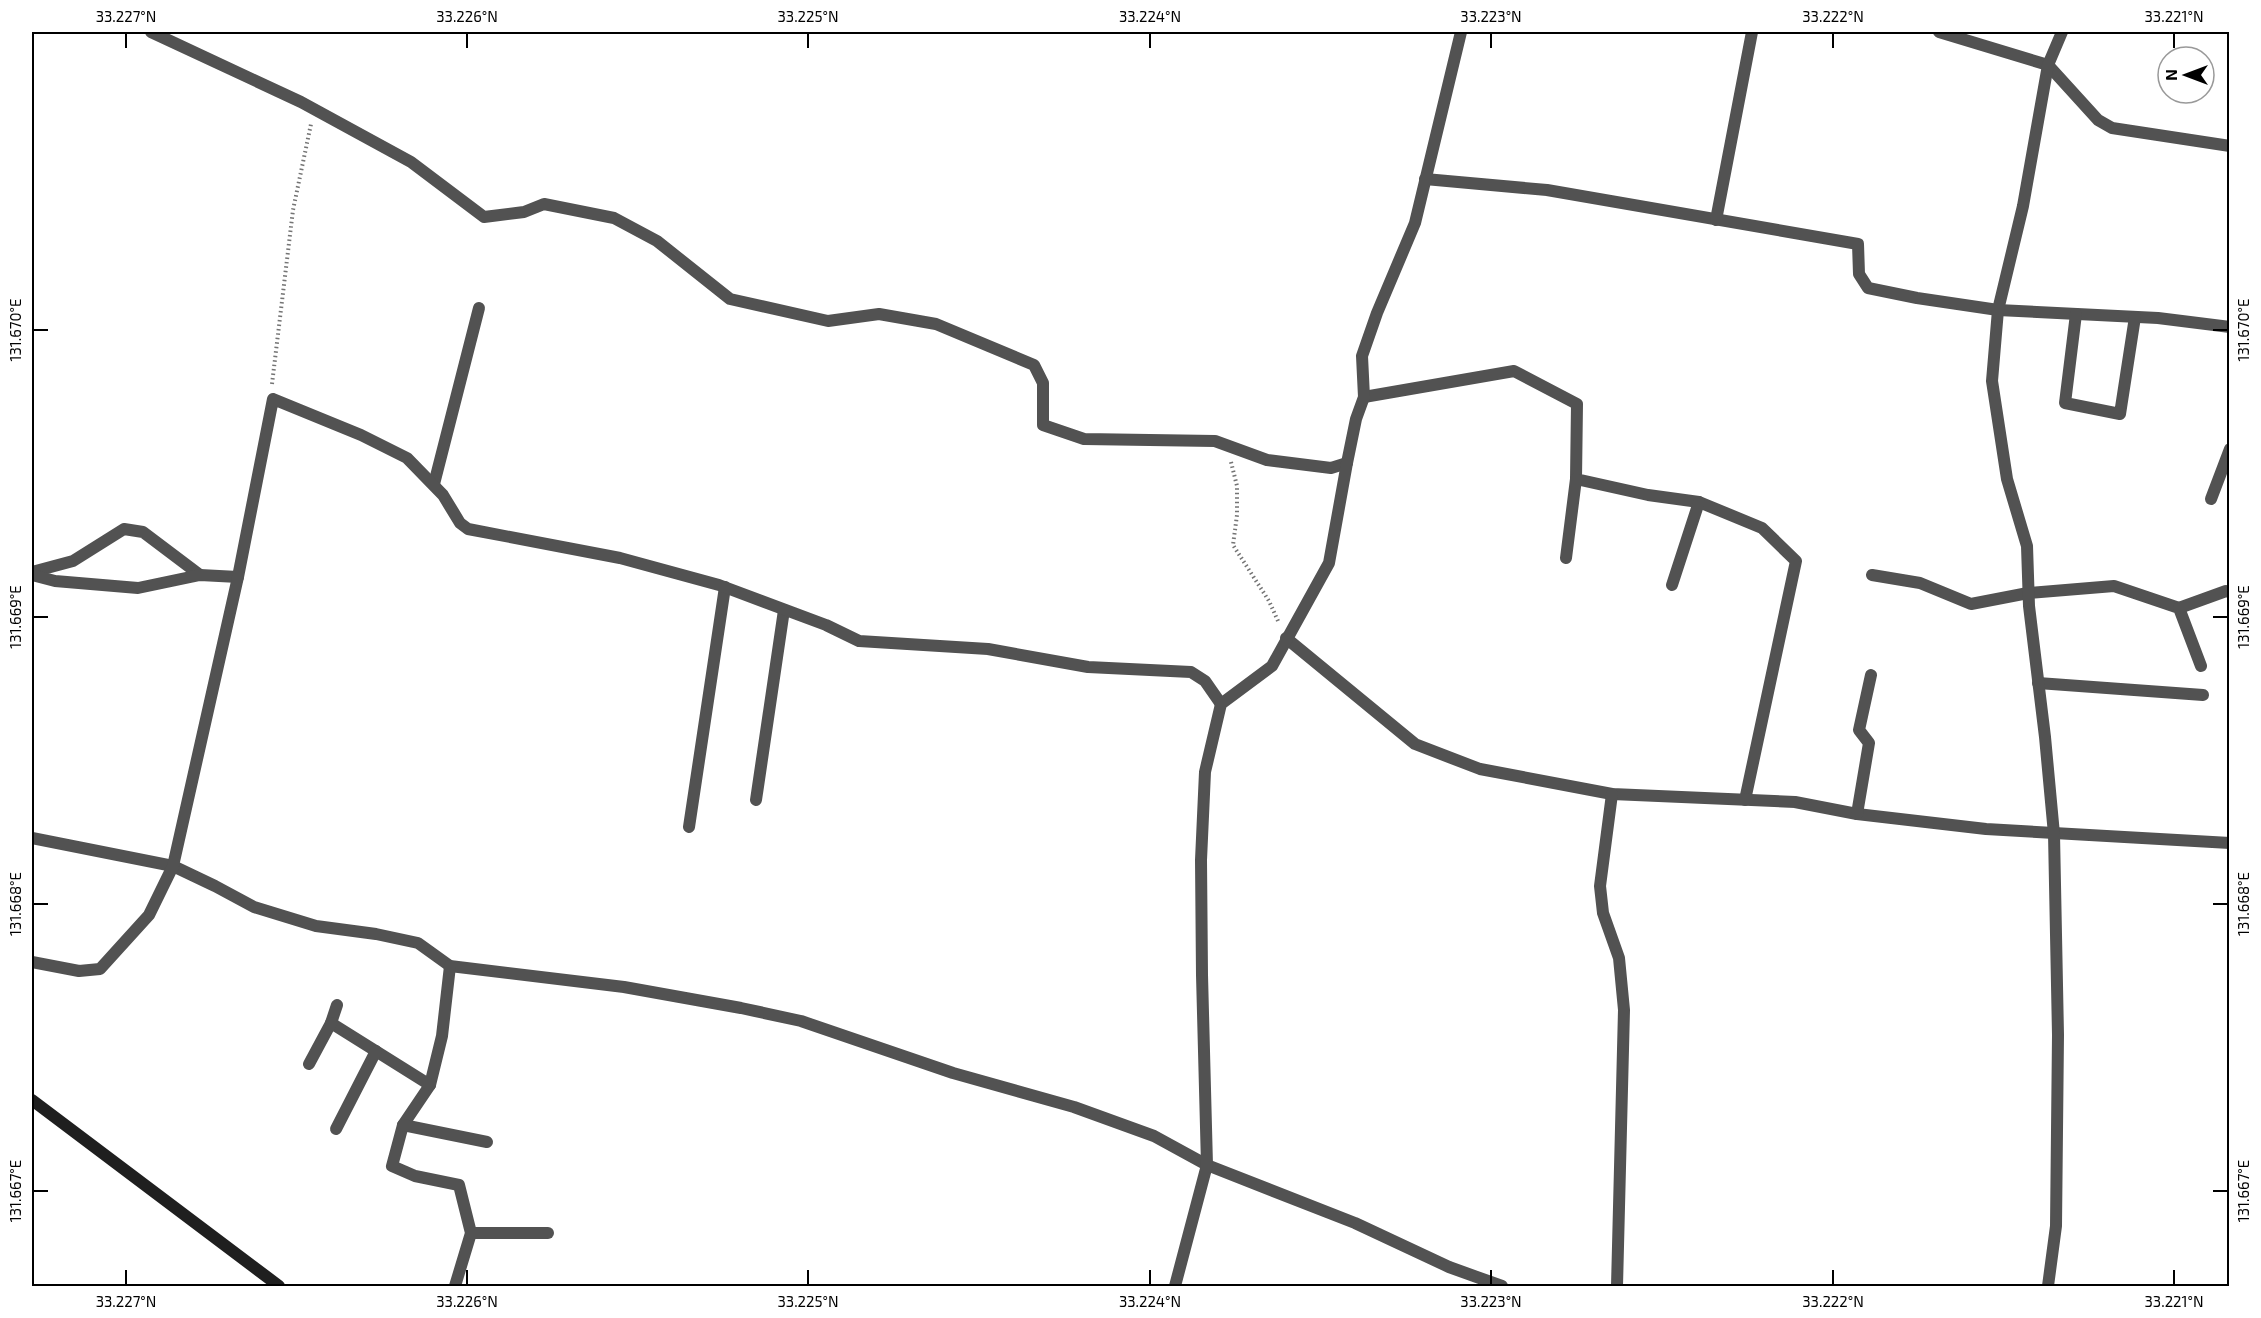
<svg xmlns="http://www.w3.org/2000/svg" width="2261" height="1318" viewBox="0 0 2261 1318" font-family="'Exo 2',sans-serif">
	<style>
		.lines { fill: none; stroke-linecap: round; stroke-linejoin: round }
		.path { stroke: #747474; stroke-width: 4; stroke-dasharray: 1.5 3; stroke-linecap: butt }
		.street { stroke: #525252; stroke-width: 12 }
		.secondary { stroke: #1f1f1f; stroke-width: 12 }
		.ticks { fill: none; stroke: #000; stroke-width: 2 }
		.neatline { fill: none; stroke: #000; stroke-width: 2 }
		.ticks-label { font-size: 15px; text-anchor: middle; fill: #000 }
	</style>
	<rect width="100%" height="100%" fill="#fff"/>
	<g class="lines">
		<!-- path -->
		<g class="path">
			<polyline points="272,384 293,210 311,124"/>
			<polyline points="1231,462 1237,486 1237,515 1233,545 1269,601 1278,621"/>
		</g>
		<!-- street -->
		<g class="street">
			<polyline points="151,32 301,102 411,162 484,217 524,212 544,204 614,218 657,241 730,299 828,321 879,314 936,324 1034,365 1043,383 1043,425 1084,439 1215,441 1267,460 1331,468 1347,463"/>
			<polyline points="1939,32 2048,65 2098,120 2112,128 2230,146"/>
			<polyline points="1425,179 1547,190 1858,244 1859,274 1868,288 1917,298 1998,310 2158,318 2230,327"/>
			<polyline points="1716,220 1752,32"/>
			<polyline points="2076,314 2065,403 2120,414 2135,317"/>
			<polyline points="1364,397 1514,371 1577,404 1576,479 1648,495 1699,502 1762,528 1796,561 1745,800"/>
			<polyline points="434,484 479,308"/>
			<polyline points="2211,499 2230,449"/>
			<polyline points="1566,558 1576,479"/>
			<polyline points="32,572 73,561 124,529 143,532 200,575"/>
			<polyline points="32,575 55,581 138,588 200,575 238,577"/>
			<polyline points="1872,575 1920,583 1971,604 2028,593 2114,586 2179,608 2201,666"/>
			<polyline points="1672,585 1699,502"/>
			<polyline points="2179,608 2226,591 2230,592"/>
			<polyline points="1286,638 1415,744 1480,769 1612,794 1795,802 1857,814 1986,829 2230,843"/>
			<polyline points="2038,683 2203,695"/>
			<polyline points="1612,794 1600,886 1603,913 1619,958 1624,1010 1617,1286"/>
			<polyline points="756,800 784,610"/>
			<polyline points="1857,814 1869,743 1859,730 1871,675"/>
			<polyline points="689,827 725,587"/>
			<polyline points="32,838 173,866 215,886 254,907 316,926 376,934 418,943 450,966 624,987 741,1008 801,1021 953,1073 1074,1107 1154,1136 1207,1165 1355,1223 1449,1267 1502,1286"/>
			<polyline points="32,962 79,971 100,969 149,915 173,866 238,577 273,399 361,435 407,458 443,495 460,523 468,529 620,558 719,585 826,625 859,641 988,649 1088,667 1191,672 1205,681 1221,704"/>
			<polyline points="450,966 442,1036 430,1085 403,1125 392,1166 415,1176 459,1185 471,1233 455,1286"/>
			<polyline points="337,1005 331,1023 430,1085"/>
			<polyline points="309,1064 331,1023"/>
			<polyline points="403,1125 487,1142"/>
			<polyline points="336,1129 376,1051"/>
			<polyline points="471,1233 548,1233"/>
			<polyline points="1175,1286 1207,1165 1202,975 1201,860 1205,772 1221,704 1272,666 1329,563 1347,463 1356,419 1364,397 1362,356 1377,313 1415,223 1461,32"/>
			<polyline points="2048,1286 2056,1226 2058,1035 2054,834 2045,737 2029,606 2027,546 2007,479 1992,381 1998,310 2023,206 2048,65 2062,32"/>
		</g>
		<!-- secondary -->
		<polyline class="secondary" points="32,1100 279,1286"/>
	</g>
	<!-- ticks -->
	<path class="ticks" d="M 126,33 L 126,48M 467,33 L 467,48M 808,33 L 808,48M 1150,33 L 1150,48M 1491,33 L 1491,48M 1833,33 L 1833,48M 2174,33 L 2174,48M 33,330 L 48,330M 2213,330 L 2228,330M 33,617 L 48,617M 2213,617 L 2228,617M 33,904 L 48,904M 2213,904 L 2228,904M 33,1191 L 48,1191M 2213,1191 L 2228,1191M 126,1270 L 126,1285M 467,1270 L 467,1285M 808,1270 L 808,1285M 1150,1270 L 1150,1285M 1491,1270 L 1491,1285M 1833,1270 L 1833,1285M 2174,1270 L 2174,1285"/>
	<!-- border -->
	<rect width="2261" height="1318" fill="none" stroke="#ffffff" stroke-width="66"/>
	<!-- north arrow -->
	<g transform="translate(2186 75) rotate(270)"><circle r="28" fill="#ffffff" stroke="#999999" stroke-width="1.5"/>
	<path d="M0-4.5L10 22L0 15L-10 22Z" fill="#000000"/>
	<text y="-9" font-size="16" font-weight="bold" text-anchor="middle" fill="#000000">N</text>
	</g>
	<rect x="33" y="33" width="2195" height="1252" class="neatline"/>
	<g class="ticks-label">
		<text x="126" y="22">33.227°N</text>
		<text x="467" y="22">33.226°N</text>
		<text x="808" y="22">33.225°N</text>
		<text x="1150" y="22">33.224°N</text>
		<text x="1491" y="22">33.223°N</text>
		<text x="1833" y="22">33.222°N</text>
		<text x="2174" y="22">33.221°N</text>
		<text transform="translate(2244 330) rotate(-90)" y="5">131.670°E</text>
		<text transform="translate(16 330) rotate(-90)" y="5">131.670°E</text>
		<text transform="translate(2244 617) rotate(-90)" y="5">131.669°E</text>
		<text transform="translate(16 617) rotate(-90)" y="5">131.669°E</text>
		<text transform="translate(2244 904) rotate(-90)" y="5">131.668°E</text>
		<text transform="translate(16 904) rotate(-90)" y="5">131.668°E</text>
		<text transform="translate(2244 1191) rotate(-90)" y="5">131.667°E</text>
		<text transform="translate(16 1191) rotate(-90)" y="5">131.667°E</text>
		<text x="126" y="1307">33.227°N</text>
		<text x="467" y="1307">33.226°N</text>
		<text x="808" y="1307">33.225°N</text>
		<text x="1150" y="1307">33.224°N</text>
		<text x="1491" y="1307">33.223°N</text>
		<text x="1833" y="1307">33.222°N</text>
		<text x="2174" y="1307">33.221°N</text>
	</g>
</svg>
